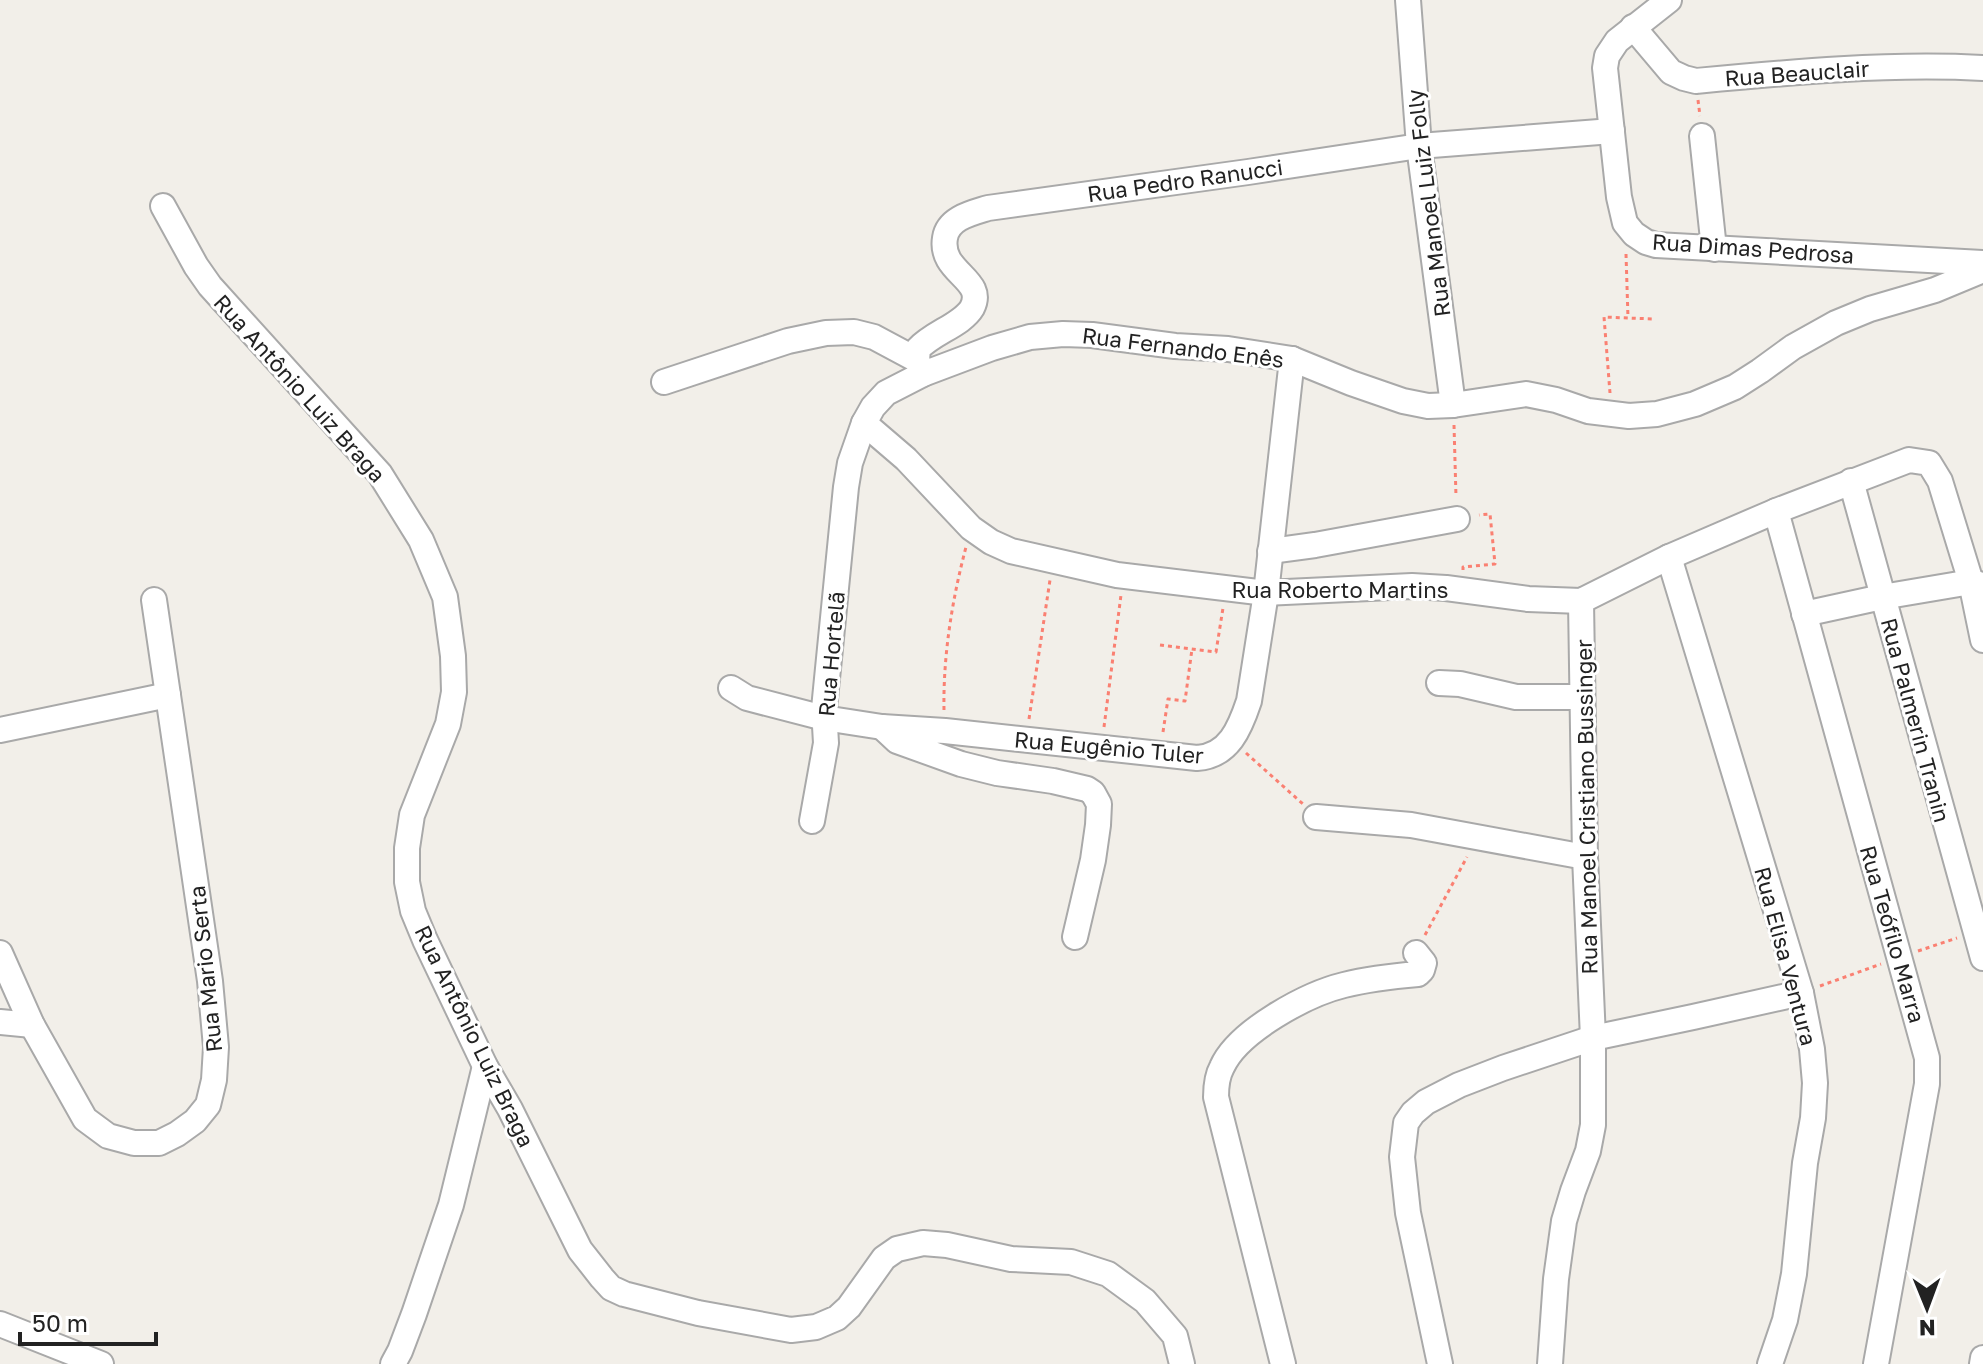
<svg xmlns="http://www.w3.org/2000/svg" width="1983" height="1364" viewBox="0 0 1983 1364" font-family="'Golos Text',sans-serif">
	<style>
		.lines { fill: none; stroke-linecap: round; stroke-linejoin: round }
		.minor-casing { stroke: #a9a9a9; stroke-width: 28 }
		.path { stroke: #fa8072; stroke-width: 3; stroke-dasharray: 4 4; stroke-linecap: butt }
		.minor { stroke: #fff; stroke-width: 24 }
		.labels { text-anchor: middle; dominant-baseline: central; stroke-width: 6; stroke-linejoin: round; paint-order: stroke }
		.street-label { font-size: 22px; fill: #222; stroke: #fff }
	</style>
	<rect width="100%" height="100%" fill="#f2efe9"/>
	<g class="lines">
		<defs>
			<g id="minor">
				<polyline points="1408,0 1419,146 1453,405"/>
				<polyline points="1669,0 1617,41 1607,56 1605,68 1619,197 1625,223 1634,234 1646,242 1656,245 1983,263"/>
				<path d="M 1633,27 L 1671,72 L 1684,78 L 1696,81 C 1792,72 1887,63 1983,68"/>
				<polyline points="1702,136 1714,249"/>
				<polyline points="163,206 196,266 210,286 380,474 421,540 445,597 453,656 454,692 448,724 412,815 407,848 407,882 413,911 425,940 485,1066 510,1109 580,1250 602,1278 611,1288 624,1294 698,1313 791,1330 816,1327 837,1318 849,1307 884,1258 897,1249 923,1243 947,1245 1011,1259 1071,1262 1108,1274 1145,1301 1175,1336 1182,1364"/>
				<path d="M 923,374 L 917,360 L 918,349 C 932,333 962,325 972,308 C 987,279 939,273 945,238 C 948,218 972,213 988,208 L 1248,172 L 1419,146 L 1612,131"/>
				<polyline points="664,382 788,341 826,333 854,332 874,337 917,360"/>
				<polyline points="864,423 906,459 971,528 991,542 1011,551 1117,575 1266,593 1412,586 1446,588 1528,599 1581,601 1669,557 1776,511 1909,460 1929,463 1940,481 1971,582 1983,640"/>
				<polyline points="1851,481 1983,958"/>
				<polyline points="1776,511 1927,1058 1927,1084 1876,1364"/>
				<polyline points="1270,551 1315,545 1457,519"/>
				<polyline points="1669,557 1801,993 1812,1049 1815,1083 1813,1118 1805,1163 1794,1274 1785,1320 1770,1364"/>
				<polyline points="1804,614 1882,597 1971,582 1983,585"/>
				<polyline points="1439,683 1460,684 1516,697 1582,697"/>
				<polyline points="731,688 747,698 824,718 882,727"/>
				<polyline points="0,730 168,695"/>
				<polyline points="1316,817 1411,825 1585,857"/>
				<polyline points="812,821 826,743 824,709 846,487 850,463 864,423 873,407 886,393 923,374 992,348 1030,337 1063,334 1092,335 1175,346 1228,349 1292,359 1351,383 1403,401 1428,406 1453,405 1526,394 1556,400 1588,411 1629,416 1657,414 1695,404 1735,387 1760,371 1793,347 1836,323 1870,309 1935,290 1983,270"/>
				<path d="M 1075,937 L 1093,860 L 1098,825 L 1099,804 L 1093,793 L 1087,789 L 1053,781 L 997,773 L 961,764 L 897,741 L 882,727 L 945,731 L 1197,758 C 1229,756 1240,728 1249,701 L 1266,593 L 1292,359"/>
				<polyline points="0,953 32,1025 85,1119 108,1136 134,1143 159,1143 177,1134 195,1121 208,1105 214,1080 216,1047 210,981 154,600"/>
				<polyline points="0,1022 32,1025"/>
				<polyline points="0,1324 101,1364"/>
				<polyline points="393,1364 400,1351 414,1314 451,1205 485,1066"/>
				<path d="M 1283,1364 L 1216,1097 C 1216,1087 1217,1076 1222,1067 C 1238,1031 1307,994 1344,985 C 1368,979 1394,976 1418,974 L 1422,970 L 1424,963 L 1416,953"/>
				<polyline points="1440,1364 1408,1213 1402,1157 1406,1123 1413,1113 1426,1102 1459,1085 1503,1068 1593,1038 1693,1017 1801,993"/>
				<polyline points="1550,1364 1556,1279 1564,1221 1573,1191 1588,1151 1593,1125 1593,1038 1585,857 1581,601"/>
				<polyline points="1982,1364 1983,1358"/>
			</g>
		</defs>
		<!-- minor casing -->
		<use href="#minor" class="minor-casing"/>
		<!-- path -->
		<g class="path">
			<polyline points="1698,100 1700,116"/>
			<polyline points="1626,254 1628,318"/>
			<polyline points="1610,393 1604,317 1653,319"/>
			<polyline points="1454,425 1456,497"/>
			<polyline points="1463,570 1463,567 1495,564 1490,514 1479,515"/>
			<polyline points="1160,645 1216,652 1223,608"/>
			<path d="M 944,710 C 943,656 952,600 966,547"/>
			<polyline points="1029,719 1050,580"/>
			<polyline points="1104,727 1121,595"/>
			<polyline points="1163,732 1168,699 1185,701 1192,649"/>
			<polyline points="1246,753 1303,804"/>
			<polyline points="1425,935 1467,857"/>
			<polyline points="1918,951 1957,938"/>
			<polyline points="1820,986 1881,964"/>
		</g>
		<!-- minor -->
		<use href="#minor" class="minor"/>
	</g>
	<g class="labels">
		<!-- street labels -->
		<g class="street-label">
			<text transform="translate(1797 73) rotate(-4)">Rua Beauclair</text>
			<text transform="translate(1185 180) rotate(-8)">Rua Pedro Ranucci</text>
			<text transform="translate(1428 203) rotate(-97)">Rua Manoel Luiz Folly</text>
			<text transform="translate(1753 248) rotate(4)">Rua Dimas Pedrosa</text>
			<text transform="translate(1183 347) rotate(7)">Rua Fernando Enês</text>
			<text transform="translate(300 388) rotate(48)">Rua Antônio Luiz Braga</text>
			<text x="1340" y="589">Rua Roberto Martins</text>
			<text transform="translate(831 654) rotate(-85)">Rua Hortelã</text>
			<text transform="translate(1916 720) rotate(75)">Rua Palmerin Tranin</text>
			<text transform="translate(1109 747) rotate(5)">Rua Eugênio Tuler</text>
			<text transform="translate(1586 807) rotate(-91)">Rua Manoel Cristiano Bussinger</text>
			<text transform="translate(1893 934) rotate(74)">Rua Teófilo Marra</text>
			<text transform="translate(1786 956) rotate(75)">Rua Elisa Ventura</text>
			<text transform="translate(205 969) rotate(-96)">Rua Mario Serta</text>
			<text transform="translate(475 1036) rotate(64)">Rua Antônio Luiz Braga</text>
		</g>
	</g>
	<!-- north arrow -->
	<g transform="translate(1927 1308) rotate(179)" stroke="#ffffff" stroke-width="6" paint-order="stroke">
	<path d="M0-6L14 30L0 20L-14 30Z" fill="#222222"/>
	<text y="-12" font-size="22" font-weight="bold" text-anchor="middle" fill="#222222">N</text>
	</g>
	<!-- scale -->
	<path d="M20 1332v12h136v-12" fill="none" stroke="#222222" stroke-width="4"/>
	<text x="32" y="1332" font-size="24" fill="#222222" stroke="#ffffff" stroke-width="6" paint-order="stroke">50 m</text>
</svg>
